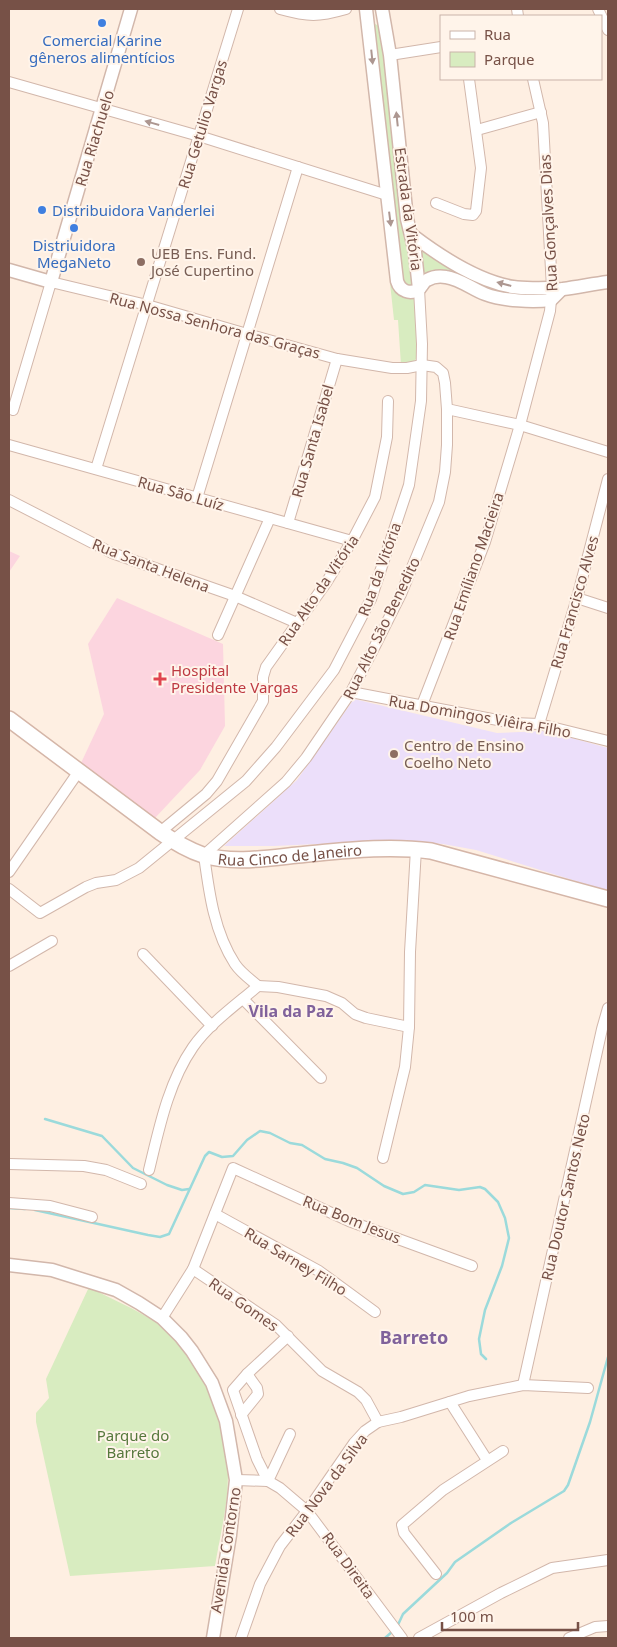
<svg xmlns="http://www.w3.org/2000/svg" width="617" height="1647" viewBox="0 0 617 1647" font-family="'Noto Sans',sans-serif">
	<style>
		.education { fill: #ecdffa }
		.medical { fill: #fcd5df }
		.green { fill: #d8ecc0 }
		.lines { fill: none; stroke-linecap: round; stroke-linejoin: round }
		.stream { stroke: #9bdadb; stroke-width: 2.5 }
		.minor-casing { stroke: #d2b7ab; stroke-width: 12 }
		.tertiary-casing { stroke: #d2b7ab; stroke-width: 15 }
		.secondary-casing { stroke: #d5b6a8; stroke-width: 18 }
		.minor { stroke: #fff; stroke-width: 10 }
		.tertiary { stroke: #fff; stroke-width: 12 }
		.secondary { stroke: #fff; stroke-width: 15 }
		.oneway { fill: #ad9791 }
		.shop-dot { fill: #3f7fe0; stroke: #fff4ea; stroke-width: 2 }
		.education-dot { fill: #8d6e63; stroke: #fff4ea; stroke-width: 2 }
		.health-dot { fill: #e0444e; stroke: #fff4ea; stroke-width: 2 }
		.labels { text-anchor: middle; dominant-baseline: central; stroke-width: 4; stroke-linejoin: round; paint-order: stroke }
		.shop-label { font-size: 15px; fill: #366cbe; stroke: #fff4ea }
		.street-label { font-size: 15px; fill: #775147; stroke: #fff4ea }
		.education-label { font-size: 15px; fill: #785e54; stroke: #fff4ea; text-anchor: start }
		.health-label { font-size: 15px; fill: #be3a42; stroke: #fff4ea; text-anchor: start }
		.park-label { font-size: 15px; fill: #56783c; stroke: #fff4ea }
		.neighbourhood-label { font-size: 16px; font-weight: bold; fill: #80629b; stroke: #fff4ea }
		.quarter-label { font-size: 18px; font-weight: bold; fill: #80629b; stroke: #fff4ea }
	</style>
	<rect width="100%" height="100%" fill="#feefe2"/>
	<!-- education -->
	<polygon class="education" points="354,699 497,733 546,731 608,748 608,891 476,850 443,844 410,841 382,841 274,846 224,846 297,780"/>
	<!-- medical -->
	<g class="medical">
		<polygon points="9,551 20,556 9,572"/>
		<polygon points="117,598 223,644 225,726 200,770 154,819 81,763 104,714 88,644"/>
	</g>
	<!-- green -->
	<g class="green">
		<polygon points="375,24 381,27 415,281 412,286 404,287 373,25"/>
		<polygon points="423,249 467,275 544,291 546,297 497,292 426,274 423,271 421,251"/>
		<path d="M 390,283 C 396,297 403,297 417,297 L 418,357 L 412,363 L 401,365 L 398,320 L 394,320 Z"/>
		<path d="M 89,1287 C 111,1299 136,1309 157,1323 C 171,1333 182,1349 192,1363 C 214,1395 228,1436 228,1475 C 228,1505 220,1536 215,1566 L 70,1576 L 36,1422 L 36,1413 L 49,1398 L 46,1379 Z"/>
	</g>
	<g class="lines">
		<!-- stream -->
		<g class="stream">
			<polyline points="45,1119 102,1136 133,1168 167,1185 182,1190 189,1189"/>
			<polyline points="9,1208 25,1209"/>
			<polyline points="35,1210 148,1235 160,1237 169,1234 205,1156 209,1152 222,1157 233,1156 247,1140 260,1131 270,1133 290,1143 302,1145 325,1159 343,1163 357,1168 384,1186 403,1194 414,1192 425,1185 459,1190 480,1187 485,1189 498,1202 505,1218 509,1238 502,1266 485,1310 479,1339 481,1354 486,1359"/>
			<polyline points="397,1627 403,1614 447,1573 455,1562 511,1523 564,1491 568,1485 590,1422 608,1357"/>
			<polyline points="385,1638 393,1631"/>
		</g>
		<defs>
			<g id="minor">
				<path d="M 280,9 C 309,17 318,17 346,9"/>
				<polyline points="517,9 518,16"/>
				<polyline points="598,9 608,30"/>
				<polyline points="390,55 441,47"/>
				<polyline points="9,82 199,136 387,195"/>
				<polyline points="477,130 541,112"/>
				<polyline points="436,203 464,214 473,215 476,211 481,168 469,79"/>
				<polyline points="447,409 520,425 608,452"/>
				<path d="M 13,410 L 51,282 L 147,305 L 247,334 L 337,359 L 392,368 L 407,368 L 422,365 L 436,367 L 443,373 L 445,383 L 447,409 L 447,445 L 445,472 L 439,502 L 401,594 L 375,646 L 351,692 L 306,758 L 286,782 L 204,855 C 209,892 214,932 235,964 C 241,973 250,979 258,986"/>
				<polyline points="9,445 352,541"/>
				<polyline points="96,469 238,9"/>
				<polyline points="197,498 298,167"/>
				<polyline points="9,500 112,553 235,596 297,623"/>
				<polyline points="288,523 337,359"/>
				<polyline points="577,598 608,608"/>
				<polyline points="218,635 270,518"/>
				<polyline points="351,692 513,723 539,724 608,741"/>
				<polyline points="422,705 485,542 520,425 550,311 552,288 543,123 533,79"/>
				<polyline points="539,724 577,598 608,479"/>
				<polyline points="160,832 206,794 217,781 263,701 263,677 266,667 326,583 352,541 375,497 387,437 388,401"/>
				<polyline points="9,872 79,771"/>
				<polyline points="9,889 40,913 86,887 96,883 116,880 139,868 246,781 276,747 334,670 371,599 409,485 421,401 422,344 419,289"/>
				<polyline points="143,954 212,1026"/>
				<polyline points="9,966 52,941"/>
				<polyline points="258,986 278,987 326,996 342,1003 355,1014 366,1018 409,1027"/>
				<polyline points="243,999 321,1078"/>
				<polyline points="383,1158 405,1067 409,1027 410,952 416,849"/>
				<polyline points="9,1164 84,1166 106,1170 141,1184"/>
				<path d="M 149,1170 C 159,1129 168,1083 193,1047 C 210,1023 236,1005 258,986"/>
				<polyline points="9,1203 50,1206 92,1217"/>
				<polyline points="215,1214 319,1271 375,1312"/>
				<polyline points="193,1269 276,1325 322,1371 358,1392 366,1400 378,1422"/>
				<polyline points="162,1318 193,1269 233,1168 349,1221 472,1266"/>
				<polyline points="523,1385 602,1029 608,1008"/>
				<polyline points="450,1402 487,1460"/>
				<polyline points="241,1415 258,1394 257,1388 247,1374"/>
				<polyline points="236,1480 268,1481 280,1488 307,1511 402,1638"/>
				<polyline points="268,1481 257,1459 233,1390 247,1374 288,1336"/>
				<polyline points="268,1481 290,1434"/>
				<polyline points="436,1574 404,1533 402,1525 443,1490 503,1451"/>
				<polyline points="241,1638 260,1584 280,1546 307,1511 354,1443 365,1431 378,1422 401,1417 469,1396 523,1385 588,1388"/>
				<polyline points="419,1638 501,1593 552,1568 608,1560"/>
				<polyline points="569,1638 595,1627 608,1626"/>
			</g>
			<g id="tertiary">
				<path d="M 366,9 L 397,281 C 400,291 410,295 419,289 C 422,287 423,282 427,280 C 432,277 440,276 446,277 C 460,279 472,289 485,294 C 503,301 533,302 551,300 L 561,290"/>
				<polyline points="382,9 390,55 407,219 415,252 419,289"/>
				<path d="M 412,235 C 441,257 477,281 513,287 C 525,289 536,288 548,288 C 553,288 558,290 563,289 C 578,287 593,284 608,282"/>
				<polyline points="9,270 51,282 131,9"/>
				<polyline points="9,1265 52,1270 116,1290 139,1303 162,1318 181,1337 192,1351 212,1383 226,1421 236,1480 230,1535 213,1638"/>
			</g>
			<g id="secondary">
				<path id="s1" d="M 9,719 L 160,832 C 173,841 188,850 203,855 C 233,864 268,858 298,855 C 342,851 387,845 431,851 L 608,899"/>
			</g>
		</defs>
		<!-- minor casing -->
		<use href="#minor" class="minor-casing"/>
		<!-- tertiary casing -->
		<use href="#tertiary" class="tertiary-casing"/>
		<!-- secondary casing -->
		<use href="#secondary" class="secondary-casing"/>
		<!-- minor -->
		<use href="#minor" class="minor"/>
		<!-- tertiary -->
		<use href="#tertiary" class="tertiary"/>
		<!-- secondary -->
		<use href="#secondary" class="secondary"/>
	</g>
	<!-- one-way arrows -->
	<defs><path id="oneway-solid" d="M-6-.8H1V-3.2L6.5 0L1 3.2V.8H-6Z" transform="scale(1.25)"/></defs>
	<g class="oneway">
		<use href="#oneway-solid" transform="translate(372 57) rotate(84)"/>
		<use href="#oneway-solid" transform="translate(397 119) rotate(-96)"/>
		<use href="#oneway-solid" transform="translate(152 123) rotate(-164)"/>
		<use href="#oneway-solid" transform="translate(390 219) rotate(83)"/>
		<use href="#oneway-solid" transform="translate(504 284) rotate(-165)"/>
	</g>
	<!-- markers -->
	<g class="shop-dot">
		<circle cx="102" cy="23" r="5"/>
		<circle cx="42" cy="210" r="5"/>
		<circle cx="74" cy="228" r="5"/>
	</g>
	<g class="education-dot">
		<circle cx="141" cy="262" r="5"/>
		<circle cx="394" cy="754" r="5"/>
	</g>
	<path class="health-dot" d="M157.5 671.5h5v5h5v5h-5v5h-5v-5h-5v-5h5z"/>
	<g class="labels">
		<!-- shop labels -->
		<g class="shop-label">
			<text x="102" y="40">Comercial Karine<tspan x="102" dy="17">gêneros alimentícios</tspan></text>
			<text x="52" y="210" text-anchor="start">Distribuidora Vanderlei</text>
			<text x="74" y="245">Distriuidora<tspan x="74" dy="17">MegaNeto</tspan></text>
		</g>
		<!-- street labels -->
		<g class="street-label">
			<text transform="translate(202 124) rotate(-73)">Rua Getulio Vargas</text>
			<text transform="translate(94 138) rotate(-73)">Rua Riachuelo</text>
			<text transform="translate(409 209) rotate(82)">Estrada da Vitória</text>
			<text transform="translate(548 223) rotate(-93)">Rua Gonçalves Dias</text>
			<text transform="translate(215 325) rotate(15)">Rua Nossa Senhora das Graças</text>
			<text transform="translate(312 441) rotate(-74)">Rua Santa Isabel</text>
			<text transform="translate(181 493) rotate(16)">Rua São Luíz</text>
			<text transform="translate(151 565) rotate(21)">Rua Santa Helena</text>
			<text transform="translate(473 566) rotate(-71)">Rua Emíliano Macieira</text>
			<text transform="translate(379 569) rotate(-70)">Rua da Vitória</text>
			<text transform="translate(318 590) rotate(-56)">Rua Alto da Vitória</text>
			<text transform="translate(574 602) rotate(-74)">Rua Francisco Alves</text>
			<text transform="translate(381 628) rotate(-64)">Rua Alto São Benedito</text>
			<text transform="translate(480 716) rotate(10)">Rua Domingos Viêira Filho</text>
			<text stroke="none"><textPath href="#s1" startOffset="325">Rua Cinco de Janeiro</textPath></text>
			<text transform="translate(565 1197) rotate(-77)">Rua Doutor Santos Neto</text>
			<text transform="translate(352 1219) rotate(22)">Rua Bom Jesus</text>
			<text transform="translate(296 1261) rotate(31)">Rua Sarney Filho</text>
			<text transform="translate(244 1304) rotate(35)">Rua Gomes</text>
			<text transform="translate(326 1485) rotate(-53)">Rua Nova da Silva</text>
			<text transform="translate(225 1550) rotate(-81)">Avenida Contorno</text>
			<text transform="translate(349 1565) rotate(54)">Rua Direita</text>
		</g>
		<!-- education labels -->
		<g class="education-label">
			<text x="151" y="253">UEB Ens. Fund.<tspan x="151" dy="17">José Cupertino</tspan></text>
			<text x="404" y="745">Centro de Ensino<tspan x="404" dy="17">Coelho Neto</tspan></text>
		</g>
		<!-- health labels -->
		<g class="health-label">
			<text x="171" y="670">Hospital<tspan x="171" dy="17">Presidente Vargas</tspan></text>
		</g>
		<!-- park labels -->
		<g class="park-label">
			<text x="133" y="1435">Parque do<tspan x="133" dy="17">Barreto</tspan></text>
		</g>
		<!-- neighbourhood labels -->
		<g class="neighbourhood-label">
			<text x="291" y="1011">Vila da Paz</text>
		</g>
		<!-- quarter labels -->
		<g class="quarter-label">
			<text x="414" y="1337">Barreto</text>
		</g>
	</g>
	<!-- border -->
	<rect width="617" height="1647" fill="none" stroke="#775147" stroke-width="20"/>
	<!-- legend -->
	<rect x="440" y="15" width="162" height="65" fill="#fff4ea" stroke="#c9b3a9"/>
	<rect x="450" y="31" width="25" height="8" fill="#ffffff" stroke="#c9b3a9"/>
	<text x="484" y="40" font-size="15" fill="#775147">Rua</text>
	<rect x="450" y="52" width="25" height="15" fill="#d8ecc0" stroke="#c9b3a9"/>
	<text x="484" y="65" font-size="15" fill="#775147">Parque</text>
	<!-- scale -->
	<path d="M442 1622v8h136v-8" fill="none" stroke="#775147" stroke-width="2.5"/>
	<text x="450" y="1622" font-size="15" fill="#775147" stroke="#fff4ea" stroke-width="4" paint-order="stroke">100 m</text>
</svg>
